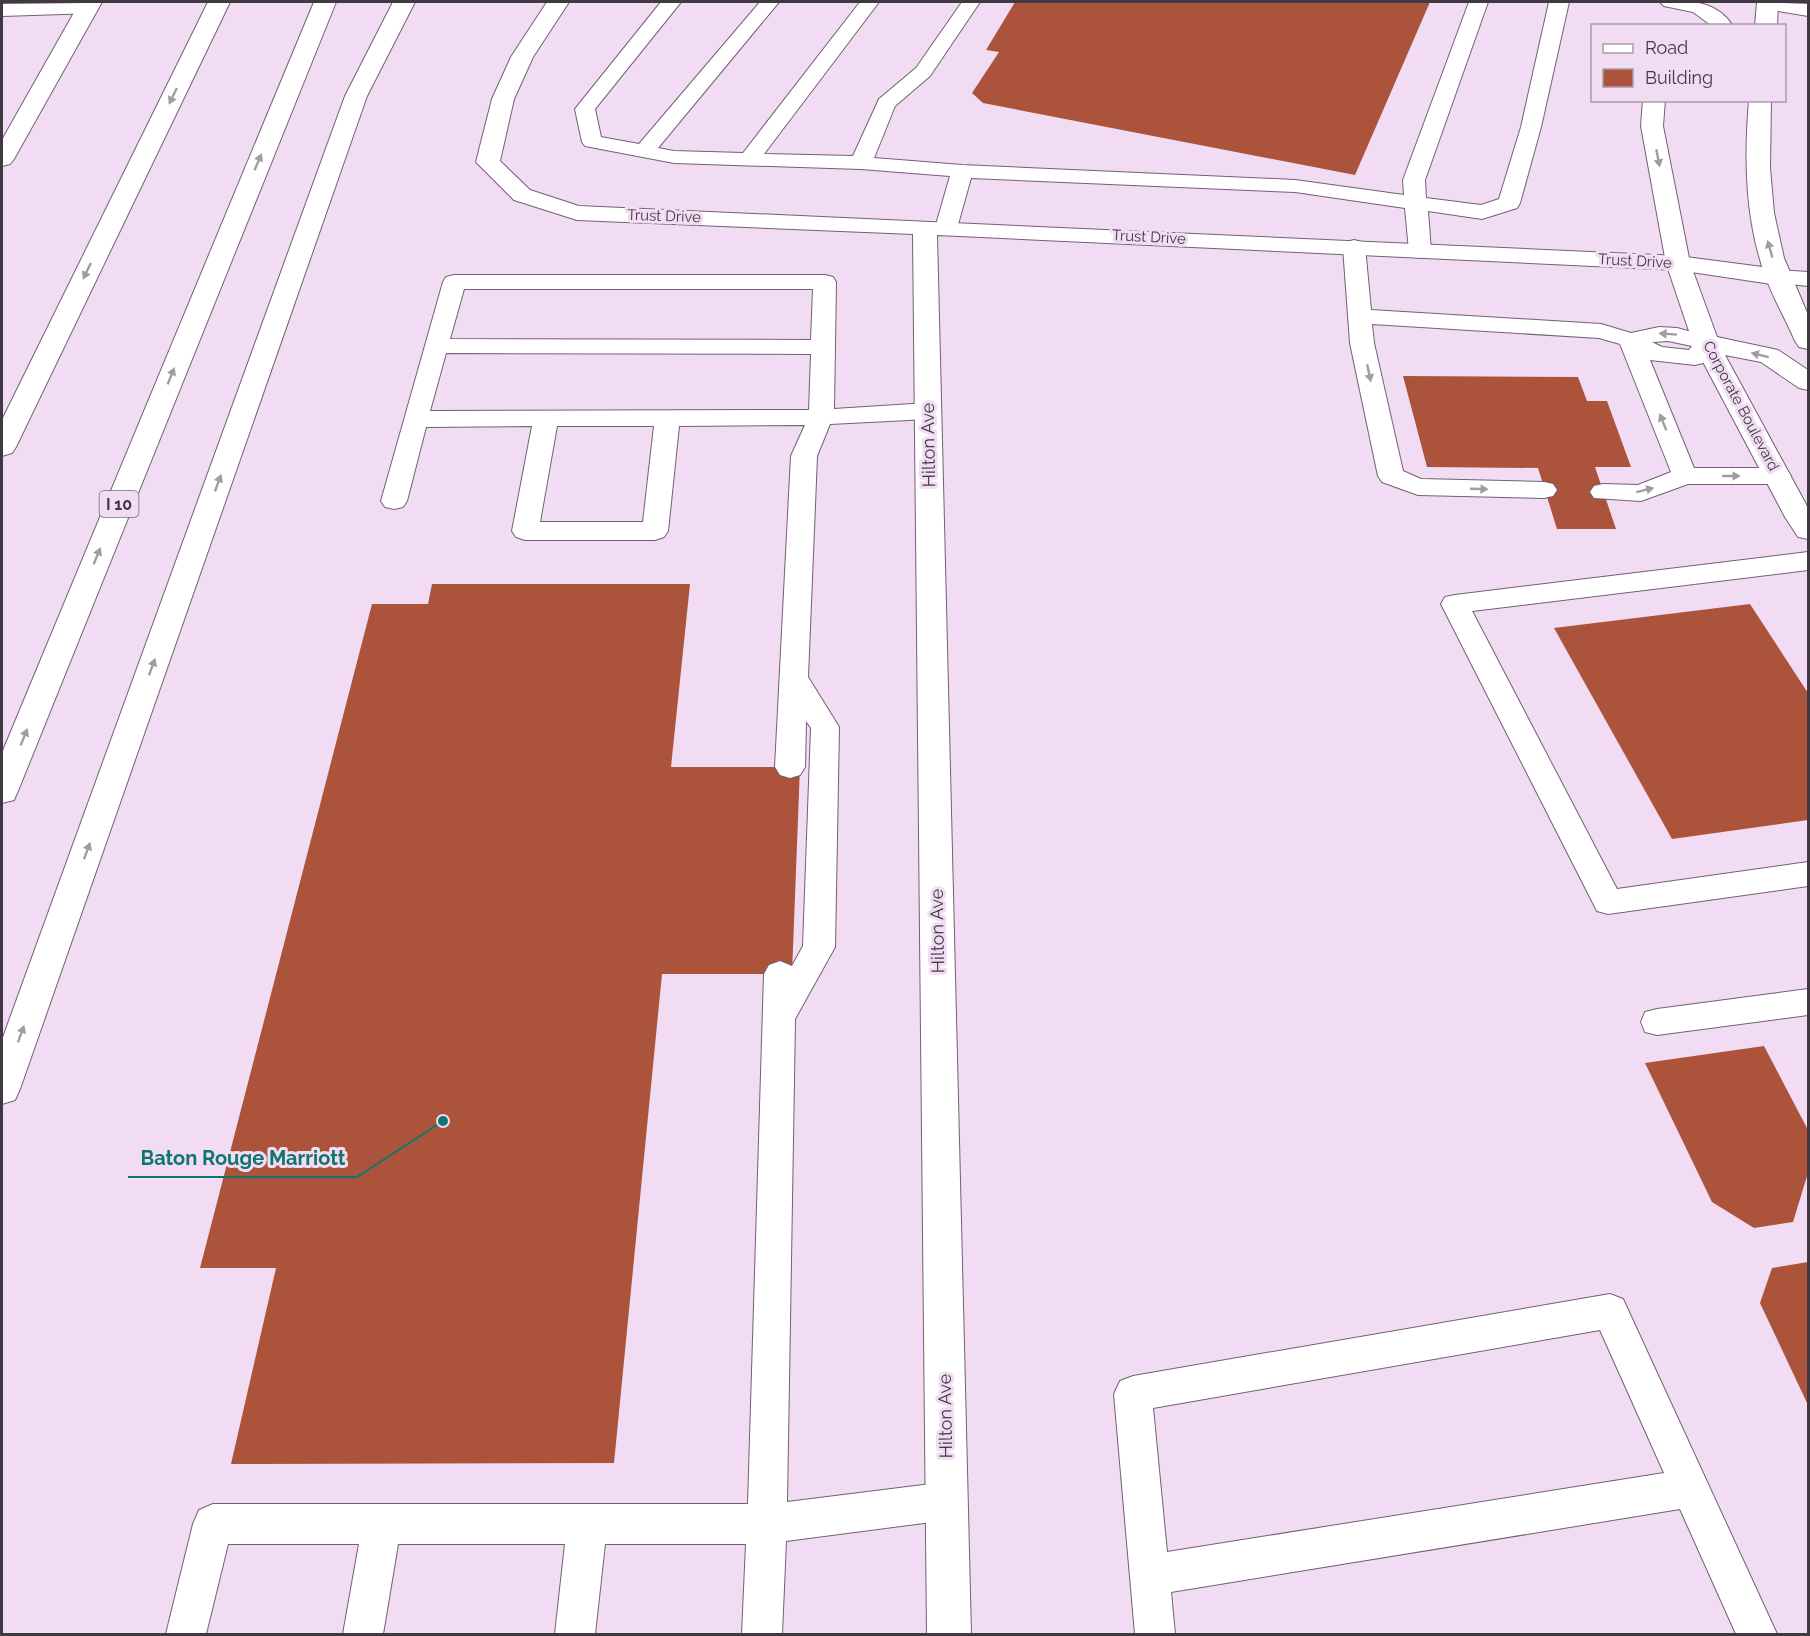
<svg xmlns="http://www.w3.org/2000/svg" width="1810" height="1636" viewBox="0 0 1810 1636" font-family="Raleway,sans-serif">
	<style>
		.building { fill: #ab543b }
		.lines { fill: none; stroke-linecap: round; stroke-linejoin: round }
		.lane-casing { stroke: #726074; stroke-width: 2 }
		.street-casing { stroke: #726074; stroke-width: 2 }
		.secondary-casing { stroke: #726074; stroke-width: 2 }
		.highway-casing { stroke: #726074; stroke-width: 2 }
		.lane { fill: #fff; fill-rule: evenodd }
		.street { fill: #fff; fill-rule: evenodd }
		.secondary { fill: #fff; fill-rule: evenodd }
		.highway { fill: #fff; fill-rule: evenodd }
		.oneway { fill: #a09ca0 }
		.labels { text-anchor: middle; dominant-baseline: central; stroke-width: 6; stroke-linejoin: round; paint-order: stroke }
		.far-street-label { font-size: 15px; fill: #413942; stroke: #f1dcf3 }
		.shield { fill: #f1dcf3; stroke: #766a77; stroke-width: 1.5 }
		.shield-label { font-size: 16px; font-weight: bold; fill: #413942 }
		.street-label { font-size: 18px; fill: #413942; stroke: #f1dcf3 }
		.leader { fill: none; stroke: #0f766e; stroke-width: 2 }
		.callout-dot { fill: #0f766e; stroke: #f1dcf3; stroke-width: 2 }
		.callout-label { font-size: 20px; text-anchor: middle; font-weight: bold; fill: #0f766e; stroke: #f1dcf3; stroke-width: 6; stroke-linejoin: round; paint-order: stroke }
	</style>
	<rect width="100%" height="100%" fill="#f1dcf3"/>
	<!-- building -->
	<g class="building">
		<polygon points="1015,2 1430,2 1355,175 983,103 972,93 999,52 986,50"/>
		<polygon points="1403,376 1578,377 1587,401 1607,401 1631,467 1595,467 1616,529 1557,529 1538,468 1427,467"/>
		<polygon points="432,584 690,584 671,767 800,767 792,974 662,974 614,1463 231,1464 276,1268 200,1268 372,604 428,604"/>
		<polygon points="1750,604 1808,693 1808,820 1672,839 1554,628"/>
		<polygon points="1764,1046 1808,1130 1808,1173 1793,1222 1754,1228 1712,1202 1645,1063"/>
		<polygon points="1808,1262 1808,1405 1760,1303 1772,1268"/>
	</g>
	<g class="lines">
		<defs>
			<g id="lane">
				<polygon points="661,2 681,2 595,109 601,137 639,144 760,2 779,2 658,148 674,151 743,153 860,2 879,2 764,154 853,156 879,99 916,68 962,2 980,2 930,76 895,106 874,158 962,165 1295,180 1404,195 1403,180 1469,2 1488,2 1425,180 1426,198 1481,205 1499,199 1521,127 1549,2 1569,2 1541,127 1520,203 1517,208 1482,219 1428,211 1431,251 1428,256 1420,258 1412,256 1409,251 1405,208 1295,192 971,178 957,228 954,233 946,235 938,233 935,228 950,176 861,169 674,163 585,146 582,142 575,109"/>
				<polygon points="1760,2 1808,4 1808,16 1761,8 1758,4"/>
				<path d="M 1354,240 L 1362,242 L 1365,247 L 1371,310 L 1601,324 L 1631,333 L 1659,327 L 1677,328 L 1714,338 L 1718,343 L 1703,363 L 1695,365 L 1650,360 L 1694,468 L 1778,468 L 1787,470 L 1791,476 L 1787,482 L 1778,484 L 1688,484 L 1641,501 L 1594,498 L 1590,492 L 1594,486 L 1603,484 L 1638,485 L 1671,472 L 1620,344 L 1599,338 L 1372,324 L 1374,343 L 1403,471 L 1421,479 L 1544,482 L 1553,484 L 1557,490 L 1553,496 L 1544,498 L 1418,495 L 1382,482 L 1378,476 L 1350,343 L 1343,247 L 1346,242 ZM 1668,341 L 1692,346 L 1689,350 L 1662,347 L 1652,342 Z"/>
				<polygon points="1778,270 1808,272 1808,286 1770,282 1767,277 1770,272"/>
				<path d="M 454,275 L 825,275 L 833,277 L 836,282 L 834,409 L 928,403 L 937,406 L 940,411 L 937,416 L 928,419 L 830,424 L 817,456 L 808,677 L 839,727 L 835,947 L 795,1019 L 787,1502 L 947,1482 L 961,1487 L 967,1501 L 961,1515 L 947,1520 L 786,1541 L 782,1634 L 742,1634 L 746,1544 L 605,1544 L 595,1634 L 555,1634 L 565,1544 L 398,1544 L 383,1634 L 343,1634 L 359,1544 L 228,1544 L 206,1634 L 166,1634 L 193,1524 L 199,1510 L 213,1504 L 748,1504 L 764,974 L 769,965 L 780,961 L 792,966 L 803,946 L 811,728 L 806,721 L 805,767 L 800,775 L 790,778 L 780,775 L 775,767 L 791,456 L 805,425 L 679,426 L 668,531 L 664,537 L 655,540 L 525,540 L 516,537 L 512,531 L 532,426 L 426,427 L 407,501 L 403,507 L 394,509 L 385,507 L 381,501 L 443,282 L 446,277 ZM 464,289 L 813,289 L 811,340 L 450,339 ZM 446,353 L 811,354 L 809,410 L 430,411 ZM 557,426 L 654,426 L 643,522 L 540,522 Z"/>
				<polygon points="1808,552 1808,570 1472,611 1617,889 1808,862 1808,886 1608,914 1597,911 1441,604 1445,597 1455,595"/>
				<polygon points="1808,989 1808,1015 1657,1035 1645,1032 1641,1022 1645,1012 1657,1009"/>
				<path d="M 1610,1294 L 1623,1299 L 1777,1634 L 1736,1634 L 1680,1509 L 1171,1592 L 1175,1634 L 1135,1634 L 1114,1394 L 1120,1381 L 1133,1376 ZM 1600,1330 L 1664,1473 L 1167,1552 L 1153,1408 Z"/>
			</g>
			<g id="street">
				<polygon points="547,2 569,2 533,57 514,99 500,161 530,190 579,206 1678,256 1778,269 1787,272 1791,277 1787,282 1778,285 1678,270 937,235 971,1634 927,1634 913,234 577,220 514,200 476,162 492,99 511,57"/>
				<polygon points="87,3 94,5 98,9 94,13 2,16 2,4"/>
			</g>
			<g id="secondary">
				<polygon points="80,2 102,2 14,159 10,164 2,166 2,140"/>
				<path d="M 1660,2 C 1689,0 1716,0 1733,26 L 1712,26 L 1693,12 L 1664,6 Z"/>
				<polygon points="1757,2 1778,2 1777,26 1755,26"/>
				<polygon points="1643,100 1665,100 1663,126 1690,263 1717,337 1778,350 1808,370 1808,390 1799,388 1761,362 1725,355 1808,508 1808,539 1798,537 1785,517 1693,343 1666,263 1641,126"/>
				<path d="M 1749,100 L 1771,100 L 1770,168 L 1774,213 L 1784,258 L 1808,315 L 1808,349 L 1799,347 L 1795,341 C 1786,320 1774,300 1766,278 C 1745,221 1744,160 1749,100 Z"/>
			</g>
			<g id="highway">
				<polygon points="208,2 230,2 16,447 12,453 2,456 2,420"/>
				<polygon points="314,2 336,2 18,791 14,800 2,803 2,753"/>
				<polygon points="393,2 415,2 367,96 20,1089 15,1100 2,1104 2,1040 345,96"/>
			</g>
		</defs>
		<!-- lane casing -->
		<use href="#lane" class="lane-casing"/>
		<!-- street casing -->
		<use href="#street" class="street-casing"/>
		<!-- secondary casing -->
		<use href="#secondary" class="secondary-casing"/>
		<!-- highway casing -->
		<use href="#highway" class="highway-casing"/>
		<!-- lane -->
		<use href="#lane" class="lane"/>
		<!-- street -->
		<use href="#street" class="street"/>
		<!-- secondary -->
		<use href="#secondary" class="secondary"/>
		<!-- highway -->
		<use href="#highway" class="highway"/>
	</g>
	<!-- one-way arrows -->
	<defs><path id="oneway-solid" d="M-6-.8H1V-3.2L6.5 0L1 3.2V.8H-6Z" transform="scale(1.5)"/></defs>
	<g class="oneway">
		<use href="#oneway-solid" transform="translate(173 96) rotate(116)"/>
		<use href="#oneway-solid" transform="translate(1658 158) rotate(79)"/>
		<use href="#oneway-solid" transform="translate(258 162) rotate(-67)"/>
		<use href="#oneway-solid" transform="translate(1770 249) rotate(-106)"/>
		<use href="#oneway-solid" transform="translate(87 271) rotate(116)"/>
		<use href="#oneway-solid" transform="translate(1668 334) rotate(-176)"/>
		<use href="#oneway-solid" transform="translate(1760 355) rotate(-166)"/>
		<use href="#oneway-solid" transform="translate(1369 373) rotate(78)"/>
		<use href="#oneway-solid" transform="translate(171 376) rotate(-68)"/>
		<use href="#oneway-solid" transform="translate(1663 422) rotate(-112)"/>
		<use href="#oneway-solid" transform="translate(1731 476)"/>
		<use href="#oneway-solid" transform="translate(218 483) rotate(-70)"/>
		<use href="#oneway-solid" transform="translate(1479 489) rotate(2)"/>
		<use href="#oneway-solid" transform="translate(1645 490) rotate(-14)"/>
		<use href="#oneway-solid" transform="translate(97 556) rotate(-68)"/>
		<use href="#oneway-solid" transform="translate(152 667) rotate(-70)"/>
		<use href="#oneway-solid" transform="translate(24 737) rotate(-68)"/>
		<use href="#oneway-solid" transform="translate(87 851) rotate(-70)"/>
		<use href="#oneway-solid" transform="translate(21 1034) rotate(-70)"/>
	</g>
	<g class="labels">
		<!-- far-street labels -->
		<g class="far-street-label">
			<text transform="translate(664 216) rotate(2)">Trust Drive</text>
			<text transform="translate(1149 237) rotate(3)">Trust Drive</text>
			<text transform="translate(1635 261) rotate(3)">Trust Drive</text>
			<text transform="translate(1741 406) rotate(62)">Corporate Boulevard</text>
		</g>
		<!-- shield labels -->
		<rect class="shield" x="99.5" y="491" width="39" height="26" rx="4.5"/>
		<g class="shield-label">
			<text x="119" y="504">I 10</text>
		</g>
		<!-- street labels -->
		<g class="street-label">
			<text transform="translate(928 445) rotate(-91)">Hilton Ave</text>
			<text transform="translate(937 931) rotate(-91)">Hilton Ave</text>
			<text transform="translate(945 1416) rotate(-91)">Hilton Ave</text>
		</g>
	</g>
	<!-- callouts -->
	<path class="leader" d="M443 1121L357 1177H128"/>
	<circle class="callout-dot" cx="443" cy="1121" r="6"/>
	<g class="callout-label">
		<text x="243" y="1165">Baton Rouge Marriott</text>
	</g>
	<!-- border -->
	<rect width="1810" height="1636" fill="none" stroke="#413942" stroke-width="6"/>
	<!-- legend -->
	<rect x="1591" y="24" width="195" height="78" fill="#f1dcf3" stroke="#ab9bac" stroke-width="1.5"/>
	<rect x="1603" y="44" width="30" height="9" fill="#ffffff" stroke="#ab9bac" stroke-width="1.5"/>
	<text x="1645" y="54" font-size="18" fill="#413942">Road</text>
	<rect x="1603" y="69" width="30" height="18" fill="#ab543b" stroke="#ab9bac" stroke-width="1.5"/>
	<text x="1645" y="84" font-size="18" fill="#413942">Building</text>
</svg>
